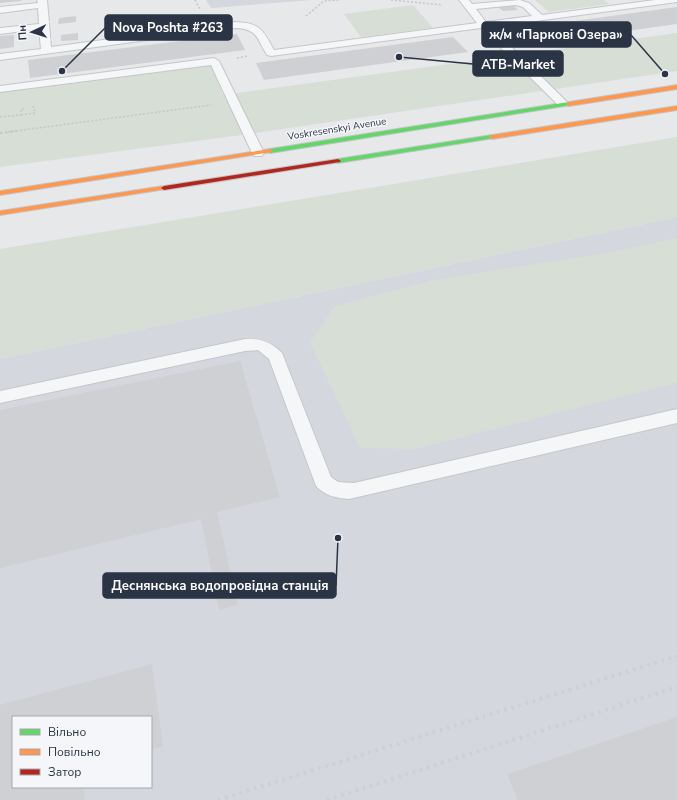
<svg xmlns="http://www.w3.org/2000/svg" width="677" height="800" viewBox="0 0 677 800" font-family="'Nunito Sans',sans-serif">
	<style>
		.built { fill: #d4d7dd; fill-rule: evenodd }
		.green { fill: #d6ded6 }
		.building { fill: #ced0d3 }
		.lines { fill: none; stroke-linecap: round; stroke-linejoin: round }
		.lane-casing { stroke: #c4c6c8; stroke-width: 2 }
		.fast-casing { stroke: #c2c5c8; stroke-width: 2 }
		.slow-casing { stroke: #c2c5c8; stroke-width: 2 }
		.jam-casing { stroke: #c2c5c8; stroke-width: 2 }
		.path-far1 { stroke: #c5c6ca; stroke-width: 1.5; stroke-dasharray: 2 2; stroke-linecap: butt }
		.path { stroke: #c5c6ca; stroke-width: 2; stroke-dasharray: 2.5 2.5; stroke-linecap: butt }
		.lane { fill: #f5f6f7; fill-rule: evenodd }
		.fast { fill: #63d668; fill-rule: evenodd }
		.slow { fill: #ff974d; fill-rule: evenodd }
		.jam { fill: #b3261e; fill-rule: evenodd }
		.rail { stroke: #cecfd2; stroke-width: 4; stroke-dasharray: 2.5 5; stroke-linecap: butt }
		.labels { text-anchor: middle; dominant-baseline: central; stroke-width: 3; stroke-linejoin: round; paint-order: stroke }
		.far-street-label { font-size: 10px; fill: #2b3445; stroke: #f4f6f9 }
		.leader { fill: none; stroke: #2b3445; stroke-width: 1.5 }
		.callout-dot { fill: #2b3445; stroke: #f4f6f9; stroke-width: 1.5 }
		.callout { fill: #2b3445; stroke: #2b3445; stroke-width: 1.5 }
		.callout-label { font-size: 13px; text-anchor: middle; font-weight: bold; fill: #fff }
	</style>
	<rect width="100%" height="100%" fill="#e6e8ea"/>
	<!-- built -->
	<g class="built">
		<polygon points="206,0 312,0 211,8"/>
		<path d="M 677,217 L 677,800 L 0,800 L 0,359 ZM 13,717 L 151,717 L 151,787 L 13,787 Z"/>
	</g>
	<!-- green -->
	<g class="green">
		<polygon points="535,0 604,0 609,4 549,12"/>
		<polygon points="413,5 433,28 361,37 344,14"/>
		<polygon points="677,33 677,71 249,134 0,167 0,86 208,59 223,95"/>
		<polygon points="677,137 677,217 0,359 0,249"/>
		<polygon points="677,238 677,383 415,449 360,448 310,342 335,306 433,280 607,253"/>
	</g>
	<!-- building -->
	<g class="building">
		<polygon points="0,0 21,0 21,1 0,3"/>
		<polygon points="513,5 518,10 503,11 498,7"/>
		<polygon points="677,7 677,24 533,44 516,29"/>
		<polygon points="76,16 76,22 58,24 59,18"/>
		<polygon points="78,33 78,40 61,41 61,35"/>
		<polygon points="237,34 245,50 30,78 28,60"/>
		<polygon points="14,35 14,47 0,49 0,36"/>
		<polygon points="453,37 468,52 264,80 256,63"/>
		<polygon points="240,361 280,497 217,512 238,605 219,610 201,519 0,568 0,410"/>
		<polygon points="152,664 163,746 151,750 151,717 13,717 13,787 84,787 85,800 0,800 0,705"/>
		<polygon points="677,717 677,800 518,800 507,774"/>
	</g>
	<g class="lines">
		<defs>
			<g id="lane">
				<path d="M 37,0 L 47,0 L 51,47 L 236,22 C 260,23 263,30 274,50 L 477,23 L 459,0 L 469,0 L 472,4 L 520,0 L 529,3 L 542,15 L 655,0 L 677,0 L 677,2 L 491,27 L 567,102 L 569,104 L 567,106 L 559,106 L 481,28 L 271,56 L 267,55 C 257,39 258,29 236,28 L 0,60 L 0,54 L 41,49 L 39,29 L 0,34 L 0,28 L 39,24 L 38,8 L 0,13 L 0,7 L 38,3 ZM 516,5 L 523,7 L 532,16 L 486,22 L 476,9 Z"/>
				<polygon points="214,58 219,61 264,153 262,156 254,156 252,153 211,65 0,92 0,86"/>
				<path d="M 245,339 C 260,338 271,342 282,353 L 331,477 L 338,482 L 354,483 L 677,409 L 677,423 L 349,499 C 337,498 325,496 316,486 L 269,359 L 258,350 L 245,351 L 0,403 L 0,391 Z"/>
			</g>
			<g id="fast">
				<polygon points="569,102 571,103 571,105 270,153 267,151 270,149"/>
				<polygon points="492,135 494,136 494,138 338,163 335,161 338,159"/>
			</g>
			<g id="slow">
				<polygon points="677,85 677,89 569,106 566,104 569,102"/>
				<polygon points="677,106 677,110 492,139 489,137 492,135"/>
				<polygon points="270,149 272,150 272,152 0,195 0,191"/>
				<polygon points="164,186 166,187 166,189 0,215 0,211"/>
			</g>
			<polygon id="jam" points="338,159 341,161 340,162 164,190 161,188 164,186"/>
		</defs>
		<!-- lane casing -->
		<use href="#lane" class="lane-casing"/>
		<!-- fast casing -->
		<use href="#fast" class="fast-casing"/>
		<!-- slow casing -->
		<use href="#slow" class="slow-casing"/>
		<!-- jam casing -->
		<use href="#jam" class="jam-casing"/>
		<!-- path-far1 -->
		<g class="path-far1">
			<polyline points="195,0 200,9"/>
			<polyline points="391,0 443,5"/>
			<polyline points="306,16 324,1 340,0"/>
			<polyline points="237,58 248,56"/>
			<polyline points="21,115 35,113 34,107 32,107"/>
			<polyline points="0,117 21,115 21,109 24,109"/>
			<polyline points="8,132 211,105"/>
		</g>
		<!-- path -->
		<polyline class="path" points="0,133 17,131"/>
		<!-- lane -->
		<use href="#lane" class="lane"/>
		<!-- fast -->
		<use href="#fast" class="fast"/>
		<!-- slow -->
		<use href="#slow" class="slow"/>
		<!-- jam -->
		<use href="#jam" class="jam"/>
		<!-- rail -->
		<g class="rail">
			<polyline points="218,800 677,656"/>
			<polyline points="327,800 677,687"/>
		</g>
	</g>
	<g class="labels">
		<!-- far-street labels -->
		<g class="far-street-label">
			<text transform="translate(337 129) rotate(-9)">Voskresenskyi Avenue</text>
		</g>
	</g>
	<!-- callouts -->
	<path class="leader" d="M62 71L105 28M665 74L631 35M399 57L473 64M338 538L336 586"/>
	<g class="callout-dot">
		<circle cx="62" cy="71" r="4"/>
		<circle cx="665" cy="74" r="4"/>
		<circle cx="399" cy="57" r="4"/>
		<circle cx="338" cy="538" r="4"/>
	</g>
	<g class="callout">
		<rect x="105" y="15" width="127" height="25" rx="4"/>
		<rect x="482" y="22" width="149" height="25" rx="4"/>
		<rect x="473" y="51" width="90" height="25" rx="4"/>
		<rect x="103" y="573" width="233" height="25" rx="4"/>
	</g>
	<g class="callout-label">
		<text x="168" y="32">Nova Poshta #263</text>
		<text x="556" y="39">ж/м «Паркові Озера»</text>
		<text x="518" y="69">ATB-Market</text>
		<text x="220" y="590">Деснянська водопровідна станція</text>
	</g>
	<!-- legend -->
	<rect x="12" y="716" width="140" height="72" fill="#f4f6f9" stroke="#a4a8b1"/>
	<rect x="20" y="729" width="20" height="6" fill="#63d668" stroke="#a4a8b1"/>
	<text x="48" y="736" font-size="12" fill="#2b3445">Вільно</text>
	<rect x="20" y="749" width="20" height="6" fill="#ff974d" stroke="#a4a8b1"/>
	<text x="48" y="756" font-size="12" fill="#2b3445">Повільно</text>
	<rect x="20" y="769" width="20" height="6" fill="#b3261e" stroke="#a4a8b1"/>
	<text x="48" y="776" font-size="12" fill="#2b3445">Затор</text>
	<!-- north arrow -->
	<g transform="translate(32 32) rotate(266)" stroke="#f4f6f9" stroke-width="3" paint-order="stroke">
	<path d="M0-3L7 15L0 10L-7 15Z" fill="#2b3445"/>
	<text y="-6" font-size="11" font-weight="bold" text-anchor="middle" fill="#2b3445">Пн</text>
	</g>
</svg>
